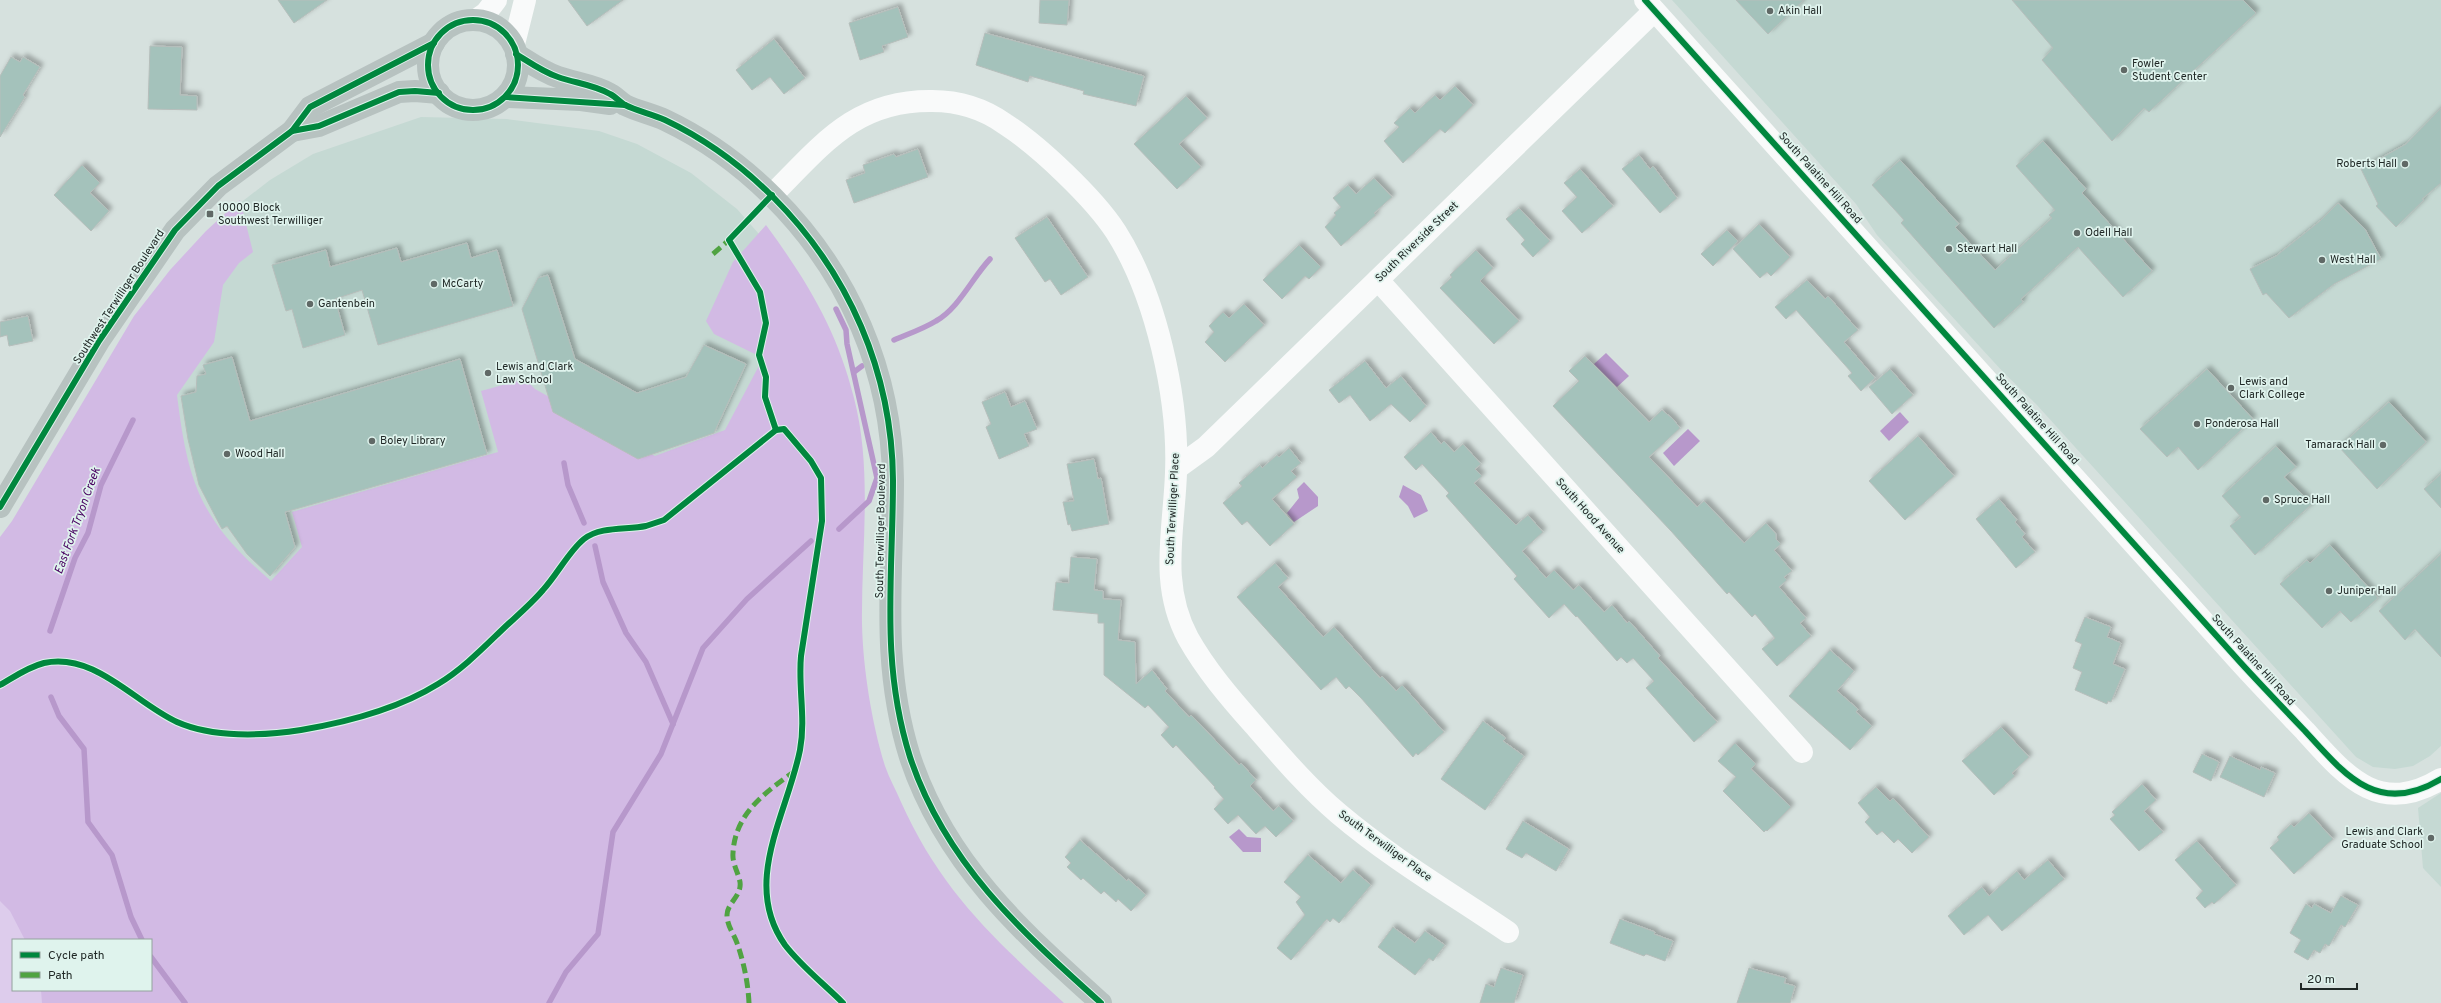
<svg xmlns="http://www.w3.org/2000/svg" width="2441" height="1003" viewBox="0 0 2441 1003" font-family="Overpass,sans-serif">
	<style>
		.built { fill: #c5d9d3 }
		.green { fill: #ddccec }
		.forest { fill: #d2bae4 }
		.water { fill: #b798cb }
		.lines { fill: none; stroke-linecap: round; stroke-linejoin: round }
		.stream { stroke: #b798cb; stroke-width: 5.5 }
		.building { fill: #a4c2bb; stroke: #b6bebb; filter: url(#shadow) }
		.minor { stroke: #f9fafa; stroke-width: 22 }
		.major { stroke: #b7c2c0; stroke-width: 22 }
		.quiet { stroke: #50a342; stroke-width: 5; stroke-dasharray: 10 5; stroke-linecap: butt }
		.cycleway-casing { stroke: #dff3ed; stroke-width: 8 }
		.cycleway { stroke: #00873e; stroke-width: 6 }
		.poi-dot { fill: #606966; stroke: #dff3ed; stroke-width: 1.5 }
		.labels { text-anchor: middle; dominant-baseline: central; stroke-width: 3.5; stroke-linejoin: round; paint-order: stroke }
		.poi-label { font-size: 11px; fill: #202826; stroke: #dff3ed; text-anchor: start }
		.street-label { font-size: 11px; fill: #202826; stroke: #dff3ed }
		.water-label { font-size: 12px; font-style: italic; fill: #480061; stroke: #dff3ed }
	</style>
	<defs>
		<filter id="shadow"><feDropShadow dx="3.5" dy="-3.5" stdDeviation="2" flood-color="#0004"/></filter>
	</defs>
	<rect width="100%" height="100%" fill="#d6e1de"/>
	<!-- built -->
	<g class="built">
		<polygon points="1672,0 2441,0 2441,746 2430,756 2413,766 2395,769 2373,767 2356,757 2036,404 2004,373 1877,235 1856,204"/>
		<polygon points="421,117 507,119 599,131 637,144 691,173 737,209 795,275 849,394 257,608 174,518 170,281 239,204 270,180 313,154"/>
		<polygon points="2441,793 2441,887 2423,868 2418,808"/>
	</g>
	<!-- green -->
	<polygon class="green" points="0,890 30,940 13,940 13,990 50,990 54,1003 0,1003"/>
	<!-- forest -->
	<path class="forest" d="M 240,200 L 253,252 L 239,263 L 223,285 L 214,342 L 177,395 C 188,485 201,521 271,581 L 302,547 L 292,512 L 498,452 L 481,391 L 525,379 L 535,389 L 655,456 L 725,430 L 763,358 L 714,334 L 706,321 L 733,262 L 766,225 C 807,281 837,330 854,398 C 873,471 861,550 862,624 C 863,669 872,724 885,766 C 889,778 896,790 901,802 C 941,891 994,939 1064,1003 L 42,1003 L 41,990 L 151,990 L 151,940 L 25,940 L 10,911 L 0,901 L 0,537 L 12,521 L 134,316 L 170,270 L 206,231 Z"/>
	<!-- water -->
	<g class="water">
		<polygon points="1606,353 1629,376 1617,387 1594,364"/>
		<polygon points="1900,412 1909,422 1889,441 1880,431"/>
		<polygon points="1688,429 1700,441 1674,466 1663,453"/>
		<polygon points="1304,482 1318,497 1318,506 1294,522 1287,513 1299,498 1297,489"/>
		<polygon points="1403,485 1421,495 1428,511 1414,518 1408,506 1399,497"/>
		<polygon points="1239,829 1247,837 1261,838 1261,852 1243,852 1229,837"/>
	</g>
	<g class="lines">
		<!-- stream -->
		<g class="stream">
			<polyline points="836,309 846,330 847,344 877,478 869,501 839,529"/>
			<path d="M 894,340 C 908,334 923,329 936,321 C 959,308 972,278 990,259"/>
			<polyline points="854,372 862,366"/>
			<polyline points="564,463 568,485 584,523"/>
			<polyline points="595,546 603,582 626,633 646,662 673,724"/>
			<polyline points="50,631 75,558 88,533 101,485 133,420"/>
			<polyline points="51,697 59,716 84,749 88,822 112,855 131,917 142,940"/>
			<polyline points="151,957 185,1003"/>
			<polyline points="549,1003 566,972 598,934 613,832 661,754 703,648 747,599 811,541"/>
		</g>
	</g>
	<!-- building -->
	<g class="building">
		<polygon points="278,0 327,0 294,23"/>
		<polygon points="568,0 623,0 587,26"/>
		<polygon points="1040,0 1069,0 1067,25 1039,23"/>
		<polygon points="1736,0 1804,0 1768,34"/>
		<polygon points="2012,0 2243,0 2256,13 2149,112 2144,108 2112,141 2042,60 2053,48"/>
		<polygon points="898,7 908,37 882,46 884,52 860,60 849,23"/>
		<polygon points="985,33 1144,76 1136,106 1083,94 1084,91 1030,76 1028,82 976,65"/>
		<polygon points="774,39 805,78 784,94 770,77 752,90 736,70"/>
		<polygon points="150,46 182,47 180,95 197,96 197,110 148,109"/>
		<polygon points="11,57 20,62 23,57 40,67 23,95 25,97 0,137 0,76"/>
		<polygon points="1455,86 1473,105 1445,133 1440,129 1403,163 1384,141 1399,127 1394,123 1410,108 1415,113 1435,95 1440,100"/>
		<polygon points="1186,96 1207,118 1179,144 1201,167 1177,189 1134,144"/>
		<polygon points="2441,108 2441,183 2422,199 2424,200 2396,227 2376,206 2378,204 2361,169 2406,144"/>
		<polygon points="2043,141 2086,189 2082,193 2152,271 2123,297 2078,247 2021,299 2023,302 1994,328 1901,223 1904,220 1872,185 1900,160 1959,224 1955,227 1995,270 2052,218 2049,215 2055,210 2016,166"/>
		<polygon points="918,149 928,177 854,203 846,180 865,173 863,165 894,154 896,157"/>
		<polygon points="1639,155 1650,169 1653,166 1677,198 1660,213 1622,169"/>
		<polygon points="82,165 100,183 90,193 109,211 91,231 54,195"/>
		<polygon points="1580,169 1613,206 1582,233 1562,211 1577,197 1564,183"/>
		<polygon points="1374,178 1392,197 1374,213 1376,215 1341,246 1325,227 1336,215 1334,213 1341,207 1333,198 1348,185 1356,194"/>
		<polygon points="2338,203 2365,229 2381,259 2334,284 2289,318 2266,293 2263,295 2250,269 2276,256 2320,221"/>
		<polygon points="1519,208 1550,241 1533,257 1521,244 1525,240 1506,219"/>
		<polygon points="1047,217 1088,277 1061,295 1050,279 1045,282 1015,238"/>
		<polygon points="1759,224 1790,257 1771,276 1767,272 1760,278 1733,249"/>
		<polygon points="1727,230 1738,241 1713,266 1701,254"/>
		<polygon points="467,243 471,258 497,250 513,306 378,345 362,290 335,299 345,335 303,348 292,309 286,311 272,265 326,250 330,267 397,248 401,262"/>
		<polygon points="1299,245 1321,267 1309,279 1305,276 1282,299 1263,280"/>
		<polygon points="1476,250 1493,268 1480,281 1519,321 1494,344 1440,288 1452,277 1450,275"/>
		<polygon points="548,275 575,359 637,393 686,377 704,345 746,364 714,433 638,459 553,412 522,309 538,278"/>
		<polygon points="1807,280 1825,299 1828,296 1858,330 1844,342 1875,378 1861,391 1848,376 1852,373 1796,310 1786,319 1775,307"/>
		<polygon points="1244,304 1264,325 1225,362 1205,342 1214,332 1209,326 1223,312 1229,318"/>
		<polygon points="28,316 33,341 9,346 7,335 0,337 0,322"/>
		<polygon points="1585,356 1649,422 1662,410 1673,419 1680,428 1649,457 1697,507 1704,501 1744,543 1766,523 1776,534 1776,539 1781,544 1774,550 1792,571 1784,577 1787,580 1779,587 1806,618 1800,623 1811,636 1777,666 1762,649 1775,638 1755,614 1752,617 1729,592 1727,594 1671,531 1553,406 1579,381 1569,371"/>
		<polygon points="232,357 250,421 460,359 487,454 285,512 295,547 270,576 247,554 227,526 222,529 214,514 199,485 188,439 181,396 196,392 197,376 206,374 203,365"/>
		<polygon points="1365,361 1386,388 1401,376 1426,406 1410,422 1391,404 1370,421 1350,395 1339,403 1329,390"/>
		<polygon points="1890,369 1913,395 1892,414 1869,387"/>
		<polygon points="2207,369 2253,419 2198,470 2178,447 2167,457 2140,429"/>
		<polygon points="1005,392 1011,407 1025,401 1037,429 1024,434 1029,446 999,459 986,427 991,424 982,402"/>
		<polygon points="2389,402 2426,442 2377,489 2339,447"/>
		<polygon points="1431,432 1441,444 1444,441 1454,452 1463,444 1481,464 1475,469 1482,476 1474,483 1516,525 1528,515 1543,532 1522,551 1546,578 1554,570 1573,590 1579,585 1604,612 1612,605 1627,623 1629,621 1660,656 1658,658 1717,722 1694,742 1646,688 1654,681 1633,658 1627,663 1621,657 1617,661 1577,616 1576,617 1564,604 1549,618 1514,579 1517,576 1446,496 1449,493 1422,464 1416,470 1404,457"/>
		<polygon points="1918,436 1954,476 1905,520 1869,481"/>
		<polygon points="2276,446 2296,467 2284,477 2312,504 2255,555 2230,526 2241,517 2222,496"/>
		<polygon points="1289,448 1301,463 1291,471 1297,477 1272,499 1294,524 1270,546 1247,521 1242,525 1223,503 1242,486 1239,483 1260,465 1262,468 1277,455 1279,457"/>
		<polygon points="1094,459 1098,479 1101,478 1109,524 1072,531 1070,524 1068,525 1063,502 1074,501 1067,464"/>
		<polygon points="2441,474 2441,508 2424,489"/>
		<polygon points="1999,499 2017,520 2015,522 2025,534 2022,537 2035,552 2016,568 1976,519"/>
		<polygon points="2330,545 2378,598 2351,622 2340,611 2322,628 2280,584 2307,560 2310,563"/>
		<polygon points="2441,554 2441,657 2415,629 2405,640 2379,611"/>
		<polygon points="1071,557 1097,559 1094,590 1103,591 1103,599 1121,600 1118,640 1135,642 1136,684 1152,670 1167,689 1165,691 1189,717 1191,715 1239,765 1241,763 1256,780 1250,786 1273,811 1279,806 1293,821 1276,837 1265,826 1256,834 1238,815 1228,824 1214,809 1224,799 1214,788 1215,787 1176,745 1173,748 1161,735 1169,727 1148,705 1145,708 1104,675 1104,623 1098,623 1098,614 1053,610 1056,582 1069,583"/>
		<polygon points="1275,563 1288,578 1278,587 1323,637 1334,627 1380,678 1382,676 1396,691 1402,685 1444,732 1418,755 1416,753 1413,757 1361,698 1349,686 1346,689 1336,677 1321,690 1237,597"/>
		<polygon points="2085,617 2111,627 2107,637 2121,643 2113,664 2125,669 2111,702 2108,701 2107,704 2075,690 2082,672 2073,668 2082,644 2075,641"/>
		<polygon points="1830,650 1854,671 1837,691 1858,709 1856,712 1872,726 1850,750 1789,696"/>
		<polygon points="1483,721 1506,738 1503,741 1524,756 1485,810 1441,779"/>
		<polygon points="2001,727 2029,757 2012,773 2015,776 1994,795 1962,761"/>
		<polygon points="1735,743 1756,764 1751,769 1791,807 1767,831 1766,830 1764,832 1723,791 1736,777 1718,761"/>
		<polygon points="2202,754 2219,762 2211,781 2193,772"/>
		<polygon points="2230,756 2260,770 2261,767 2275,773 2264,797 2220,777"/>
		<polygon points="2142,784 2156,800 2144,811 2163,832 2139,851 2110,819 2115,815 2112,812"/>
		<polygon points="1876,787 1890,801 1893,798 1929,837 1912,853 1898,839 1894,843 1882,831 1877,835 1865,822 1870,817 1858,803"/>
		<polygon points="2309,813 2333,839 2294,874 2270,848 2279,840 2277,837 2291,824 2294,827"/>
		<polygon points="1523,821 1569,849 1556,871 1526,853 1522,858 1506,849"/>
		<polygon points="1080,840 1127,881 1128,879 1146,895 1131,911 1118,899 1116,902 1104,891 1101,894 1083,878 1081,880 1067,867 1071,863 1065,857"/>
		<polygon points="2197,841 2236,885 2214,904 2212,902 2205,908 2196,898 2203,891 2175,860"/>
		<polygon points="1308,855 1341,883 1353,870 1371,885 1339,923 1333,918 1330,922 1327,919 1291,960 1277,948 1305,915 1296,902 1301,897 1284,882"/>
		<polygon points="2048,860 2064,879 2002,931 1988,915 1964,935 1948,916 1982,887 1989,896 2017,871 2024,880"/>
		<polygon points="2341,896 2358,905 2345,927 2341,925 2329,946 2325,944 2320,953 2314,950 2308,960 2294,952 2301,940 2290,933 2306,904 2312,908 2314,904 2331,913"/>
		<polygon points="1620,919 1655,932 1654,934 1673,941 1665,961 1646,954 1644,956 1610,943"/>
		<polygon points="1393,927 1415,943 1425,931 1445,945 1433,961 1429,958 1415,975 1378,947"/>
		<polygon points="1501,968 1523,975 1514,1003 1480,1003 1486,984 1494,987"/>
		<polygon points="1749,968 1786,978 1784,983 1795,986 1790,1003 1737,1003"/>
	</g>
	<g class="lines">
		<!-- minor -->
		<g class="minor">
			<path d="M 1645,0 L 2240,662 C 2261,685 2283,708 2305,731 C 2345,775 2378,817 2441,779"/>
			<polyline points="476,20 486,13 496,0"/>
			<polyline points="514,44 525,0"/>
			<path d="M 772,195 C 822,145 855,100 932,101 C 959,101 984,109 1005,124 C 1039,146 1094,198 1116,232 C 1156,295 1179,398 1176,473 C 1174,531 1159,584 1188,638 C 1206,670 1230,698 1254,725 C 1281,756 1307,787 1339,814 C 1391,858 1452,894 1508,932"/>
			<polyline points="1378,280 1802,752"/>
			<polyline points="1177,468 1206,447 1654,11"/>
		</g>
		<!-- major -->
		<g class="major">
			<circle cx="473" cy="65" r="45"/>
			<path d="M 516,54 C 529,62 543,72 558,77 C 575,83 595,85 610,94 C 616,97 620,102 625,105 C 637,111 652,114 665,120 C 705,139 741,165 773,197 C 849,273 892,372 893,480 C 893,576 880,662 910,757 C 945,863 1021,931 1101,1003"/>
			<polyline points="506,97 581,100 610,104"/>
			<polyline points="292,131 319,126 399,92 415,91 439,93"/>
			<polyline points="0,507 99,341 175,230 218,186 292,131 310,107 434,43"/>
		</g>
		<!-- quiet -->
		<g class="quiet">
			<polyline points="713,254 729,240"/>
			<path d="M 749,1003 C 748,983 744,963 737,943 C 734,934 727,926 727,915 C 727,903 742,896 740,882 C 738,872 732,863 733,853 C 735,813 766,792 795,771"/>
		</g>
		<defs>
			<g id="cycleway">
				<path d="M 1645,0 L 2240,662 C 2261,685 2283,708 2305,731 C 2345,775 2378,817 2441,779"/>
				<circle cx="473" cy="65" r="45"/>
				<path d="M 516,54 C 529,62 543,72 558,77 C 575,83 595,85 610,94 C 616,97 620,102 625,105 C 637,111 652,114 665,120 C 705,139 741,165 773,197 C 849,273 892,372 893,480 C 893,576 880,662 910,757 C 945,863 1021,931 1101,1003"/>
				<polyline points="506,97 625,105"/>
				<polyline points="292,131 319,126 399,92 415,91 439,93"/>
				<polyline points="772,195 729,240 760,292 766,323 759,355 766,377 765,397 776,430"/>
				<polyline points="0,507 99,341 175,230 218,186 292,131 310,107 434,43"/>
				<path d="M 0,685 C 14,677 28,667 44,663 C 95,652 135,703 177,722 C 213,738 263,736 301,730 C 348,722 398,709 438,684 C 463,669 484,647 505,627 C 518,615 532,603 543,590 C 557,575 569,551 584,539 C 601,526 626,530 646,526 C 652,524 658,522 664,520 L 776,430 L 784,429 L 811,461 L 821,478 L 822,521 L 801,656 C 798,688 806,718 800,750 C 787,815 741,883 785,945 C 801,966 824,984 843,1003"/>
			</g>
		</defs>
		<!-- cycleway casing -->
		<use href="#cycleway" class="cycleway-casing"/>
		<!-- cycleway -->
		<use href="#cycleway" class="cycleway"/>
	</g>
	<!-- markers -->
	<g class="poi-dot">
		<circle cx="1770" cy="11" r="4"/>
		<circle cx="2124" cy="70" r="4"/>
		<circle cx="2405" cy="164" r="4"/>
		<rect x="206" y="210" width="8" height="8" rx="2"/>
		<circle cx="2077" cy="233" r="4"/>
		<circle cx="1949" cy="249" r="4"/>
		<circle cx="2322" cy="260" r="4"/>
		<circle cx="434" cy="284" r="4"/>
		<circle cx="310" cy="304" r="4"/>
		<circle cx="488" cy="373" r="4"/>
		<circle cx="2231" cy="388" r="4"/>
		<circle cx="2197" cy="424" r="4"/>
		<circle cx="372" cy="441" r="4"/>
		<circle cx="2383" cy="445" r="4"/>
		<circle cx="227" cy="454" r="4"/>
		<circle cx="2266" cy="500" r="4"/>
		<circle cx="2329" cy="591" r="4"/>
		<circle cx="2431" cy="838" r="4"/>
	</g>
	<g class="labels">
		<!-- poi labels -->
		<g class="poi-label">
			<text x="1778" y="11">Akin Hall</text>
			<text x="2132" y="64">Fowler<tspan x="2132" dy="13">Student Center</tspan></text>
			<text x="2397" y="164" text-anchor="end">Roberts Hall</text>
			<text x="218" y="208">10000 Block<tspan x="218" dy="13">Southwest Terwilliger</tspan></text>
			<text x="2085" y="233">Odell Hall</text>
			<text x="1957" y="249">Stewart Hall</text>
			<text x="2330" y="260">West Hall</text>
			<text x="442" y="284">McCarty</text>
			<text x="318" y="304">Gantenbein</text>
			<text x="496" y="367">Lewis and Clark<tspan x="496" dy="13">Law School</tspan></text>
			<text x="2239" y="382">Lewis and<tspan x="2239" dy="13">Clark College</tspan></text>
			<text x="2205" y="424">Ponderosa Hall</text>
			<text x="380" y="441">Boley Library</text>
			<text x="2375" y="445" text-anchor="end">Tamarack Hall</text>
			<text x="235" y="454">Wood Hall</text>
			<text x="2274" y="500">Spruce Hall</text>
			<text x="2337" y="591">Juniper Hall</text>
			<text x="2423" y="832" text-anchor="end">Lewis and Clark<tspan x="2423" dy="13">Graduate School</tspan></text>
		</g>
		<!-- street labels -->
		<g class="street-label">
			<text transform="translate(1820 178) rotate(48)">South Palatine Hill Road</text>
			<text transform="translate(1417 242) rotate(-44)">South Riverside Street</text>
			<text transform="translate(119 297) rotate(-57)">Southwest Terwilliger Boulevard</text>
			<text transform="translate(2037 419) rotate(48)">South Palatine Hill Road</text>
			<text transform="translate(1173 509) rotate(-87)">South Terwilliger Place</text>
			<text transform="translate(1590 516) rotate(48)">South Hood Avenue</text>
			<text transform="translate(881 531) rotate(-89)">South Terwilliger Boulevard</text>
			<text transform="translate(2253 660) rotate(48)">South Palatine Hill Road</text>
			<text transform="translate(1385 846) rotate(36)">South Terwilliger Place</text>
		</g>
		<!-- water labels -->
		<g class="water-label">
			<text transform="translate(78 521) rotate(-70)">East Fork Tryon Creek</text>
		</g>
	</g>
	<!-- legend -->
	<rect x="12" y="939" width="140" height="52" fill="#dff3ed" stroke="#93a29d"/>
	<rect x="20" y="952" width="20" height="6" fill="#00873e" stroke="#93a29d"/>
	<text x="48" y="959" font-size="12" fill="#202826">Cycle path</text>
	<rect x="20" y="972" width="20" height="6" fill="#50a342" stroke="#93a29d"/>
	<text x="48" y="979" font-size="12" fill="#202826">Path</text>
	<!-- scale -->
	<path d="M2301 983v6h56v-6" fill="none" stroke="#202826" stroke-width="2"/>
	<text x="2307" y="983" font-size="12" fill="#202826" stroke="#dff3ed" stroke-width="3" paint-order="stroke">20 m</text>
</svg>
